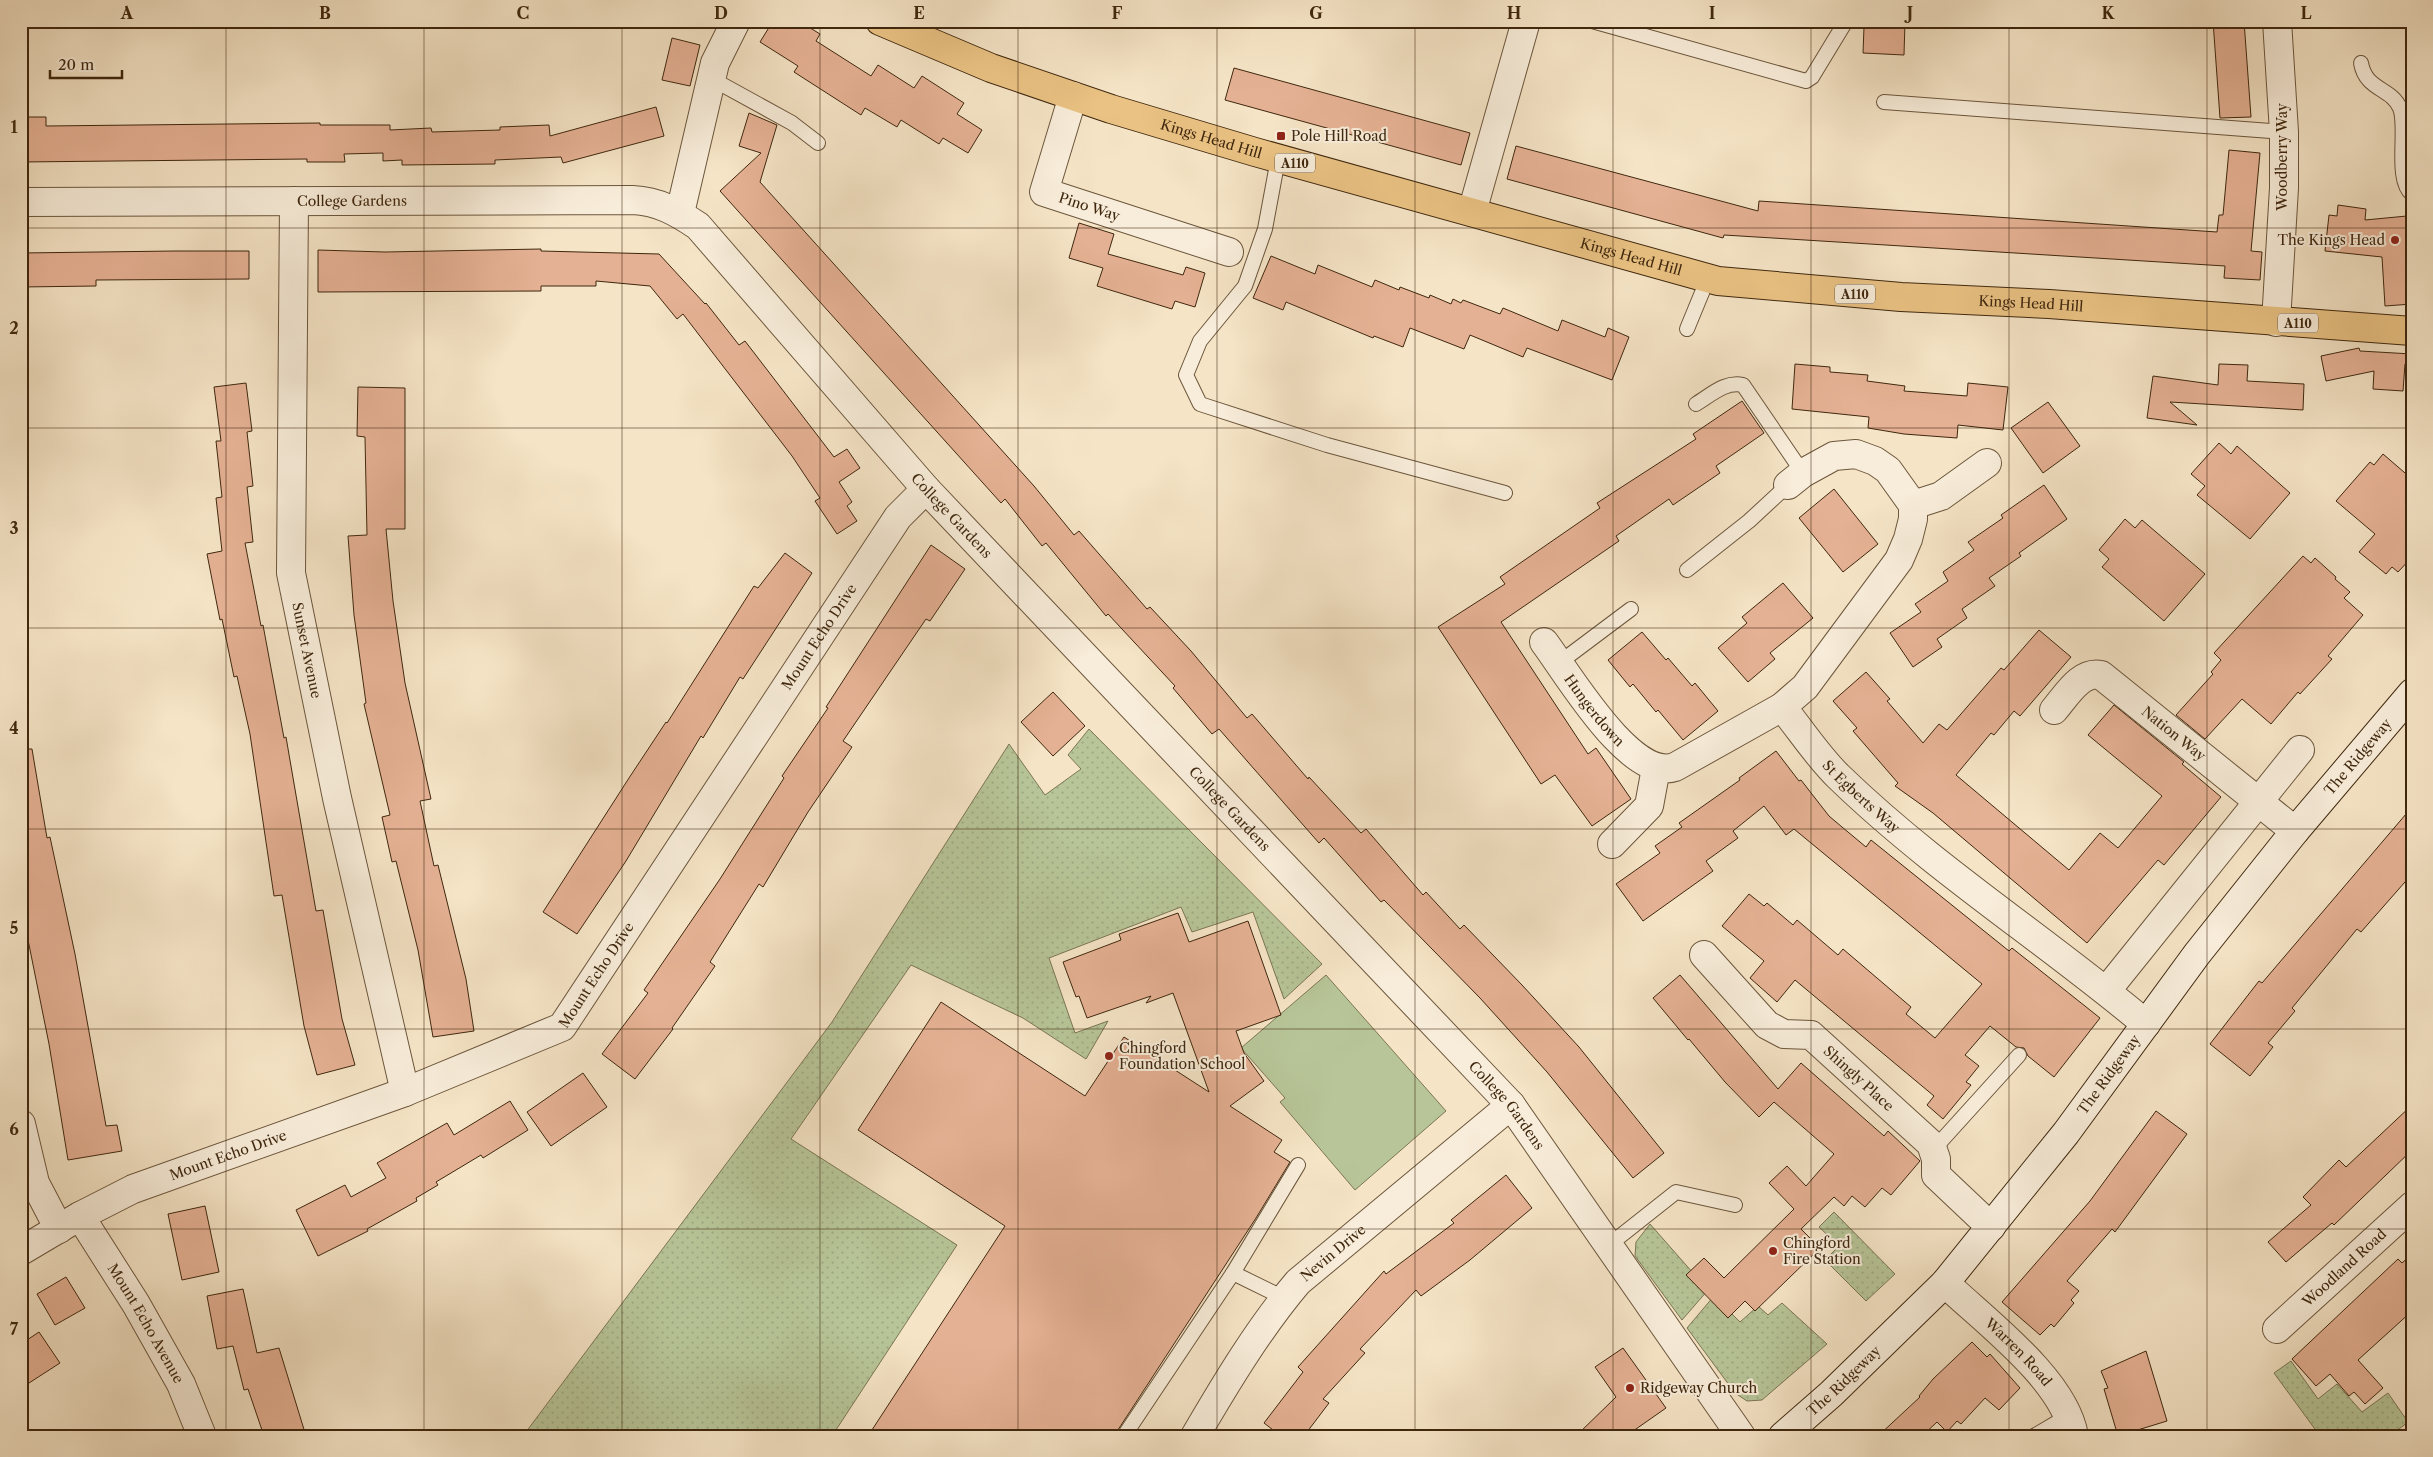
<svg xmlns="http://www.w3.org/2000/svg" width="2433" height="1457" viewBox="0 0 2433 1457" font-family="'Libre Caslon Text',serif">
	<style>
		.grass { fill: url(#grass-dots); stroke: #7b7653 }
		.pitch { fill: #b7c598; stroke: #7b7653 }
		.building { fill: #e5b194; stroke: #3f270e }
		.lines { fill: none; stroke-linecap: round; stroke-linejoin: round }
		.service-casing { stroke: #6c563c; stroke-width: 16 }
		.minor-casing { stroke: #6c563c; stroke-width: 30 }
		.secondary-casing { stroke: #3f270e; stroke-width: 30 }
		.primary-casing { stroke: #3f270e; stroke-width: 30 }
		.service { stroke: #f8edda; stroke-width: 14 }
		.minor { stroke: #f8edda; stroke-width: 28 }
		.secondary { stroke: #f8edda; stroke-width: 28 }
		.primary { stroke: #eac283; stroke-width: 28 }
		.grid { fill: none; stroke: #3f270e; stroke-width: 1; stroke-opacity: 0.55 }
		.poi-dot { fill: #8f2418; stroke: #f8edda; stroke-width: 2 }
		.labels { text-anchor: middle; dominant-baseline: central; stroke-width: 4; stroke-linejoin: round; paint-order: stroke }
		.shield { fill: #f8edda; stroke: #76624b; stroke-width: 1 }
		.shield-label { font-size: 12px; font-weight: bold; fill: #3f270e }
		.poi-label { font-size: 14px; fill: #3f270e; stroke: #f8edda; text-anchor: start }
		.street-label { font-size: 14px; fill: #3f270e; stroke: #f8edda }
		.neatline { fill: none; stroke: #3f270e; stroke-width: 2 }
		.grid-label { font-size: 16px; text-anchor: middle; font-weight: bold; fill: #3f270e }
	</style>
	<defs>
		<pattern id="grass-dots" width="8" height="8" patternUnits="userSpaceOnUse" patternTransform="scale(1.25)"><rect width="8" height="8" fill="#b7c598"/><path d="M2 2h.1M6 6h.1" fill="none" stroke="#9ea982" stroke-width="1.8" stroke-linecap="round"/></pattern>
	</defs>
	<rect width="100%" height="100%" fill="#f5e4c6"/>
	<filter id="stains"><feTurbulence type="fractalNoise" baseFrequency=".004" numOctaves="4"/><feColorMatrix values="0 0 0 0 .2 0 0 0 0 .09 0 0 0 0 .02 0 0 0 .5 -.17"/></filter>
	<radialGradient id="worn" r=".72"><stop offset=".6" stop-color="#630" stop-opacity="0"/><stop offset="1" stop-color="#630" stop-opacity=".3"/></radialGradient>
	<!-- grass -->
	<g class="grass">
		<polygon points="1089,729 1322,964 1284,999 1253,912 1192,932 1181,907 1049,958 1075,1033 1108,1021 1086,1059 1023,1018 911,965 791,1139 957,1245 832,1436 523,1436 832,1022 1009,744 1045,795 1081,769 1068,755"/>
		<polygon points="1834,1212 1895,1274 1866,1301 1825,1260 1839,1246 1819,1227"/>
		<polygon points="1650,1224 1708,1290 1682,1320 1635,1256 1636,1242"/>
		<polygon points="1714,1296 1740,1322 1758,1306 1768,1315 1782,1303 1827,1344 1762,1400 1747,1401 1735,1393 1687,1328"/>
		<polygon points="2291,1361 2318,1399 2337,1384 2362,1412 2388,1393 2408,1422 2390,1436 2320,1436 2274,1373"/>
	</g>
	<!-- pitch -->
	<polygon class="pitch" points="1326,975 1446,1111 1355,1190 1280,1102 1285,1098 1241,1048"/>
	<!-- building -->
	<g class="building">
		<polygon points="773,21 799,21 820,34 816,41 871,76 878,65 914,88 922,76 964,103 957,114 982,130 968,153 943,138 939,144 901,120 897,127 865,108 861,115 794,72 798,66 760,42"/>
		<polygon points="1885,21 1905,21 1904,55 1863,53 1864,27 1885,28"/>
		<polygon points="2213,21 2244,21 2251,117 2220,118"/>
		<polygon points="672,38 700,45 690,86 662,80"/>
		<polygon points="1234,68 1470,133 1461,165 1225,100"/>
		<polygon points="656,107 664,136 563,163 561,157 495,160 495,164 402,165 402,160 383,161 383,153 344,154 345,162 307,162 307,159 21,162 21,117 46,117 46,126 320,123 320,125 390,125 390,130 431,128 432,132 500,130 500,127 549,125 550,136"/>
		<polygon points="749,113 777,125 760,182 1034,486 1074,535 1079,531 1147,609 1150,607 1191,651 1247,718 1252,714 1308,779 1309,777 1361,833 1366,829 1423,895 1426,892 1460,929 1464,925 1522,985 1579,1047 1664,1153 1633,1178 1547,1072 1480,998 1384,900 1381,902 1324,838 1319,843 1219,729 1212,734 1173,688 1175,686 1108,614 1106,616 1046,543 1042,546 1005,499 1001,503 720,191 761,153 739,146"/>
		<polygon points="1516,146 1758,211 1759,201 2217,232 2219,215 2223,215 2229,150 2260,153 2251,251 2262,252 2260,280 2224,278 2225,266 1724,235 1723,238 1507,179"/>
		<polygon points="2338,205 2366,209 2365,220 2407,216 2412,262 2412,304 2385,306 2382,257 2325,251 2329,215 2337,216"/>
		<polygon points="1079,223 1114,234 1108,254 1183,275 1186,267 1205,273 1195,307 1175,301 1172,309 1097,286 1103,268 1069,258"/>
		<polygon points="541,249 541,251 659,254 705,304 706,303 739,345 745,341 834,457 847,449 860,468 839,482 852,502 847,506 857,521 837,534 815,501 820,498 792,456 683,314 677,319 650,286 596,281 596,286 541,286 541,291 318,292 318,250 385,252"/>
		<polygon points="175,251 249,251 249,279 96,280 96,286 21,287 21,253"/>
		<polygon points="1271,256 1315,274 1318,265 1372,287 1375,280 1399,290 1400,287 1429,298 1430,295 1451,304 1453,299 1461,303 1463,300 1500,314 1503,308 1558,331 1562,320 1605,337 1608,328 1629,337 1612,380 1527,348 1523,357 1470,335 1464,349 1410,328 1403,347 1374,336 1373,338 1286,302 1283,310 1253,298"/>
		<polygon points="2359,348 2360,351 2412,354 2412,363 2405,364 2403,391 2373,389 2374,371 2326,381 2321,356"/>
		<polygon points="1795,364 1830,367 1830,372 1868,375 1867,381 1905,386 1904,391 1967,396 1968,383 2008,387 2003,430 1958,425 1957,438 1904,434 1868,428 1869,417 1792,409"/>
		<polygon points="2219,364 2248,365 2247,381 2304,384 2303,410 2170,402 2197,425 2147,418 2153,376 2218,385"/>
		<polygon points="246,383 252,431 247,432 253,486 247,487 253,542 245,543 261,626 263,625 284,738 286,737 316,911 323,910 342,1019 355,1065 317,1075 304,1026 282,895 274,896 250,734 237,676 234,677 222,619 220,620 207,554 222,551 216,498 222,497 216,441 221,441 214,387"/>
		<polygon points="358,387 405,388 405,529 386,529 393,601 405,683 431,799 420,801 434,866 438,865 466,979 474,1031 433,1037 418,950 396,861 392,862 382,817 390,815 364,704 366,703 354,615 348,536 367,535 365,437 357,436"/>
		<polygon points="1742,401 1764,433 1716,466 1720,473 1673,505 1669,499 1616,536 1619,541 1501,622 1588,754 1596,748 1631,799 1592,826 1555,775 1541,784 1438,627 1505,584 1500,577 1600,508 1597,503 1696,439 1693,434"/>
		<polygon points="2048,402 2080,446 2043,473 2011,428"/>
		<polygon points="2219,443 2231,454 2237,446 2290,493 2250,539 2197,495 2205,486 2191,474"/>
		<polygon points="2383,454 2412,479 2412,557 2398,572 2392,567 2386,574 2359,552 2375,534 2336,501 2370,462 2374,465"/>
		<polygon points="2044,485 2067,519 2019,553 2021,556 1989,578 1995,586 1962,609 1967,618 1937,639 1942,647 1913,667 1890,633 1921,612 1915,604 1948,581 1943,572 1974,550 1968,542 2003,518 2001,515"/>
		<polygon points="1834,489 1878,544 1843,572 1799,518"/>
		<polygon points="2125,519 2135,528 2142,520 2205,574 2164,621 2102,567 2109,559 2099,550"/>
		<polygon points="931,545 965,569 930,621 926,619 843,741 852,747 808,812 763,887 759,884 710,962 715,966 672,1028 673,1029 635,1079 602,1054 648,993 644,990 720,879 784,778 782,776 828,708 826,707"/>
		<polygon points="785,553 812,573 743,679 740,677 703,738 701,736 626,861 577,934 543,912 629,778 666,722 667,723 754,586 758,588"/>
		<polygon points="2303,556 2311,563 2315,558 2336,577 2335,579 2350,592 2344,598 2363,615 2328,656 2332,659 2300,694 2298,692 2271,724 2242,699 2205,739 2176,715 2213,674 2211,672 2221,660 2214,653"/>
		<polygon points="1783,583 1813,618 1770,653 1775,659 1748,682 1718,648 1747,623 1742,617"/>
		<polygon points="2039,630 2071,657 2020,716 2014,711 1994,735 1991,733 1956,775 2069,870 2100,833 2118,848 2162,796 2088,735 2114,705 2184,762 2182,764 2221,797 2164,865 2158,860 2087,943 1933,813 1895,786 1898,783 1853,731 1857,728 1833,701 1866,672 1890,699 1887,701 1923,743 1939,724 1947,730 2001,668 2004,670"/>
		<polygon points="1642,632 1666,660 1668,658 1692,686 1695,683 1718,711 1683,740 1658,710 1656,712 1633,684 1630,687 1608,660"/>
		<polygon points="1053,692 1085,726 1053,756 1021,722"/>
		<polygon points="21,749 32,749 47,838 50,837 75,954 106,1126 117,1125 122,1151 68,1160 49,1044 21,905"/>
		<polygon points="1776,751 1799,781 1801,780 1829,816 1842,827 1866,847 1871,840 2009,951 2012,948 2100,1018 2054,1077 2028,1056 2024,1048 2016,1047 1990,1026 1965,1055 1979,1066 1966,1082 1971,1085 1943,1119 1927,1105 1934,1096 1795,980 1777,1002 1750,978 1764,961 1722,926 1749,894 1764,906 1767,903 1793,925 1797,920 1838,955 1843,949 1911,1007 1906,1014 1935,1038 1982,984 1794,829 1786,835 1764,806 1733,831 1738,838 1706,861 1713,871 1643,921 1616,884 1660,853 1655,846 1682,827 1679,823 1740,780 1739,778"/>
		<polygon points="2412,807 2412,874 2361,932 2357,929 2292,1008 2295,1011 2268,1043 2273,1047 2250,1076 2210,1044 2259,981 2262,983"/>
		<polygon points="1178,913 1189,942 1248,921 1281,1015 1236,1031 1244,1053 1264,1081 1230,1106 1282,1140 1274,1152 1290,1162 1256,1218 1114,1436 868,1436 1005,1226 858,1130 941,1002 1085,1096 1124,1037 1209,1092 1173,993 1146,1003 1151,996 1087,1018 1079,996 1076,997 1063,962 1121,940 1119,934"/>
		<polygon points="1680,975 1778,1089 1801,1063 1884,1136 1888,1131 1920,1161 1891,1195 1882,1188 1865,1207 1852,1196 1844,1206 1834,1197 1801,1229 1820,1248 1755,1311 1745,1301 1728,1318 1686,1275 1704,1258 1724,1278 1794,1209 1769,1183 1787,1166 1806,1186 1834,1154 1774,1102 1759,1117 1725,1082 1689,1039 1688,1040 1653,998"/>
		<polygon points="583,1073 607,1107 551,1146 527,1112"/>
		<polygon points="510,1101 528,1130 483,1158 481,1155 436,1182 438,1185 416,1198 417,1201 367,1229 368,1231 318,1256 296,1210 345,1185 351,1197 386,1178 377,1163 447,1123 454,1135"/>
		<polygon points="2412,1105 2412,1150 2334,1225 2332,1223 2286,1262 2268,1242 2311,1205 2303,1197 2339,1160 2346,1167"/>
		<polygon points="2156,1111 2187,1134 2115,1232 2112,1229 2067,1281 2079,1291 2071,1300 2074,1303 2054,1327 2051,1324 2040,1335 2002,1302 2090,1201"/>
		<polygon points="1506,1175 1532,1208 1470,1260 1421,1296 1416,1290 1360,1349 1365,1353 1323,1399 1329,1403 1304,1436 1281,1436 1264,1423 1303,1372 1298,1367 1384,1271 1386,1274 1454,1223 1451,1220"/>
		<polygon points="205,1206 219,1272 182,1280 168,1214"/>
		<polygon points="2412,1254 2412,1311 2358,1360 2383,1388 2365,1404 2354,1392 2349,1396 2330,1374 2316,1386 2292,1359 2398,1259 2402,1263"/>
		<polygon points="66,1277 85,1308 55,1325 37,1294"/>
		<polygon points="243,1289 257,1353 279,1348 306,1436 264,1436 248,1389 244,1390 233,1346 217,1349 207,1296"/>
		<polygon points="39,1332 60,1363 29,1383 21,1371 21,1344"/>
		<polygon points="1972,1342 1987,1357 1990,1354 2020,1388 1999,1410 1985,1398 1961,1424 1957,1421 1947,1432 1937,1422 1922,1436 1878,1436 1920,1397 1919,1396 1933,1379"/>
		<polygon points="1623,1348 1666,1408 1626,1436 1576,1436 1616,1397 1595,1367"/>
		<polygon points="2146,1351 2167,1421 2118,1436 2104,1389 2108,1388 2101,1371"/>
	</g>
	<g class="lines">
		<defs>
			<g id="service">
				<polyline points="1592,21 1806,81 1812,77 1846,21"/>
				<path d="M 2361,63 C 2366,91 2391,87 2400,108 C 2408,127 2394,180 2412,194"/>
				<polyline points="712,79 792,123 818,143"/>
				<polyline points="1884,102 2284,132"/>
				<polyline points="1278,159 1265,229 1245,286 1200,341 1186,375 1200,404 1327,445 1505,493"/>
				<polyline points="1687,329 1708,278"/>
				<path d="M 1696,404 C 1711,395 1725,381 1743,385 L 1803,473"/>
				<polyline points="1687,570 1749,521 1788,485"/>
				<polyline points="1559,663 1631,609"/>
				<polyline points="1933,1150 2019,1055"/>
				<polyline points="1609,1245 1676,1192 1735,1205"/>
				<polyline points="1233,1273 1284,1298"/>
				<polyline points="1124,1436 1233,1273 1298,1165"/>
				<polyline points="2034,1436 2068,1416"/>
			</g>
			<g id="minor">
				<path id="s1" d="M 1073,96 L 1044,192 L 1229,252"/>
				<path id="s2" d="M 294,201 L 291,573 L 337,798 L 405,1092"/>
				<path id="s3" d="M 21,202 L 633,200 C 658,201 677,212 698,226 L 926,489 L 1511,1105 L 1741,1436"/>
				<polyline points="1472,212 1526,21"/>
				<polyline points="680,213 715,63 736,21"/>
				<polyline points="2276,322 2284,188 2284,132 2277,21"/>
				<polyline points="1913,505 1941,496 1987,463"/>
				<path id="s4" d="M 1544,642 C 1568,674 1631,782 1675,767 L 1782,707 L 1805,687 L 1899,560 L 1908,539 L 1913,519 L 1913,505 L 1888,470 L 1875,461 L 1856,454 L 1834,456 L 1803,473 L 1788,485"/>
				<path id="s5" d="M 1782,707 C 1801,730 1818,757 1839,777 C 1934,869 2046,940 2146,1024"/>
				<path id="s6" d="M 2054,710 C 2067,695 2080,671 2101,675 L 2295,831"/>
				<polyline points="1612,844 1649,806 1656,768"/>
				<path id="s7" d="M 1704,955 L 1767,1025 L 1784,1034 L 1811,1035 L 1931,1144 L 1936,1159 L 1936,1175 L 1991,1227"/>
				<polyline points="2107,990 2300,750"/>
				<polyline points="21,1124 35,1183 59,1229"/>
				<path id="s8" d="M 80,1216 L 136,1304 L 181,1384 L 202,1436"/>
				<path id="s9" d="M 21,1251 L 80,1216 L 133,1189 L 405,1092 L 562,1027 L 898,517 L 926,489"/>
				<path id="s10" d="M 1945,1283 C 1985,1321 2065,1380 2074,1436"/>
				<path id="s11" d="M 2277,1329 L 2412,1206"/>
				<path id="s12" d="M 1195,1436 C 1226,1383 1259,1328 1298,1282 L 1511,1105"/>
			</g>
			<g id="secondary">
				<path id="s13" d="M 1783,1436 L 1831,1394 L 1945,1283 L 2066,1133 L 2197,954 L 2295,831 L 2412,693"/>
			</g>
			<g id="primary">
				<path id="s14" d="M 880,21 L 991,68 L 1111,109 L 1255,152 L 1718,281 L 1901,297 L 2049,304 L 2412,331"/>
			</g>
		</defs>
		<!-- service casing -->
		<use href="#service" class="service-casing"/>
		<!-- minor casing -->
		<use href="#minor" class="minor-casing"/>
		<!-- secondary casing -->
		<use href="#secondary" class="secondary-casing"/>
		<!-- primary casing -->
		<use href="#primary" class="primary-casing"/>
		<!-- service -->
		<use href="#service" class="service"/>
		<!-- minor -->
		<use href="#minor" class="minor"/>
		<!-- secondary -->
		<use href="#secondary" class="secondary"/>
		<!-- primary -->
		<use href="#primary" class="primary"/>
	</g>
	<!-- grid -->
	<path class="grid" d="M 226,21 L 226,1436M 424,21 L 424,1436M 622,21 L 622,1436M 820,21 L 820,1436M 1018,21 L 1018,1436M 1217,21 L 1217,1436M 1415,21 L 1415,1436M 1613,21 L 1613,1436M 1811,21 L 1811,1436M 2009,21 L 2009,1436M 2207,21 L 2207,1436M 21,228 L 2412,228M 21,428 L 2412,428M 21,628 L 2412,628M 21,829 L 2412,829M 21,1029 L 2412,1029M 21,1229 L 2412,1229"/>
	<!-- markers -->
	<g class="poi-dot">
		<rect x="1276" y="131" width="10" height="10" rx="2.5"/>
		<circle cx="2395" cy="240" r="5"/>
		<circle cx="1109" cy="1056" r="5"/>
		<circle cx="1773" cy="1251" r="5"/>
		<circle cx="1630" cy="1388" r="5"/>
	</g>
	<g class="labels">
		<!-- shield labels -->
		<g class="shield">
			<rect x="1275" y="153.5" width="40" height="19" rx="4"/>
			<rect x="1835" y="284.5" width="40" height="19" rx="4"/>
			<rect x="2278" y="313.5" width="40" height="19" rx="4"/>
		</g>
		<g class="shield-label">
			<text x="1295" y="163">A110</text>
			<text x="1855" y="294">A110</text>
			<text x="2298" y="323">A110</text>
		</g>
		<!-- poi labels -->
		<g class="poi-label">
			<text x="1291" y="136">Pole Hill Road</text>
			<text x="2385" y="240" text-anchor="end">The Kings Head</text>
			<text x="1119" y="1048">Chingford<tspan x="1119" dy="16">Foundation School</tspan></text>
			<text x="1783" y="1243">Chingford<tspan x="1783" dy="16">Fire Station</tspan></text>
			<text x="1640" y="1388">Ridgeway Church</text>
		</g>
		<!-- street labels -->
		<g class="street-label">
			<text stroke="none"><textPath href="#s14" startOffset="352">Kings Head Hill</textPath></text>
			<text transform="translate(2282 157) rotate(-90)">Woodberry Way</text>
			<text stroke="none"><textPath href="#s3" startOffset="331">College Gardens</textPath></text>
			<text stroke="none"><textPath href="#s1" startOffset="148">Pino Way</textPath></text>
			<text stroke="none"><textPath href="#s14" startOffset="788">Kings Head Hill</textPath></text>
			<text stroke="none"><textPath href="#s14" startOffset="1192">Kings Head Hill</textPath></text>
			<text stroke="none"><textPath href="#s3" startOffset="1068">College Gardens</textPath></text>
			<text stroke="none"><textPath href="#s9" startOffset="1054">Mount Echo Drive</textPath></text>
			<text stroke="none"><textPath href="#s2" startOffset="451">Sunset Avenue</textPath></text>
			<text stroke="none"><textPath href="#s4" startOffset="85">Hungerdown</textPath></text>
			<text stroke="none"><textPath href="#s6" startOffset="155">Nation Way</textPath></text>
			<text stroke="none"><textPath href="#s13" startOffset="892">The Ridgeway</textPath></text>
			<text stroke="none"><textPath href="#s5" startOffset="120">St Egberts Way</textPath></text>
			<text stroke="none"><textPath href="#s3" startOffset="1472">College Gardens</textPath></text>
			<text stroke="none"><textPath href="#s9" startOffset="649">Mount Echo Drive</textPath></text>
			<text stroke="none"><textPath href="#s13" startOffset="488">The Ridgeway</textPath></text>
			<text stroke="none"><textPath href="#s7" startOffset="205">Shingly Place</textPath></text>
			<text stroke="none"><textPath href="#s3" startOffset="1878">College Gardens</textPath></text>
			<text stroke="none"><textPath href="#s9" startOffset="229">Mount Echo Drive</textPath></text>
			<text stroke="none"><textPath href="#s12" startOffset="231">Nevin Drive</textPath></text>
			<text stroke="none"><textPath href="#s11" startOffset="91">Woodland Road</textPath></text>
			<text stroke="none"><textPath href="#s8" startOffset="126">Mount Echo Avenue</textPath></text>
			<text stroke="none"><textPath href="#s10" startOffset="101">Warren Road</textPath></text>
			<text stroke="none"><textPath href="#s13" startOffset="82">The Ridgeway</textPath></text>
		</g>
	</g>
	<!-- margin -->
	<rect width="2433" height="1457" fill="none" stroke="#f5e4c6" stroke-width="55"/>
	<!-- scale -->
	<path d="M50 70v8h72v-8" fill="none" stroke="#3f270e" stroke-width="2.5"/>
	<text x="58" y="70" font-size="15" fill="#3f270e" stroke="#f8edda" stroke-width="4" paint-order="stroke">20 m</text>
	<rect x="28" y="28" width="2378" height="1402" class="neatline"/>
	<g class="grid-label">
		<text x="127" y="19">A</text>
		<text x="325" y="19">B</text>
		<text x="523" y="19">C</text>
		<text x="721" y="19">D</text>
		<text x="919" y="19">E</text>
		<text x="1117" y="19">F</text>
		<text x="1316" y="19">G</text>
		<text x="1514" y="19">H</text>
		<text x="1712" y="19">I</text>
		<text x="1910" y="19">J</text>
		<text x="2108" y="19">K</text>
		<text x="2306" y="19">L</text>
		<text x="14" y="133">1</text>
		<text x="14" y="334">2</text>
		<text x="14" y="534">3</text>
		<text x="14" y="734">4</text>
		<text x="14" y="934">5</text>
		<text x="14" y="1135">6</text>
		<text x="14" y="1335">7</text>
	</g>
	<rect width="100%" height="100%" filter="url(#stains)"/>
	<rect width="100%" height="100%" fill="url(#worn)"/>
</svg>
